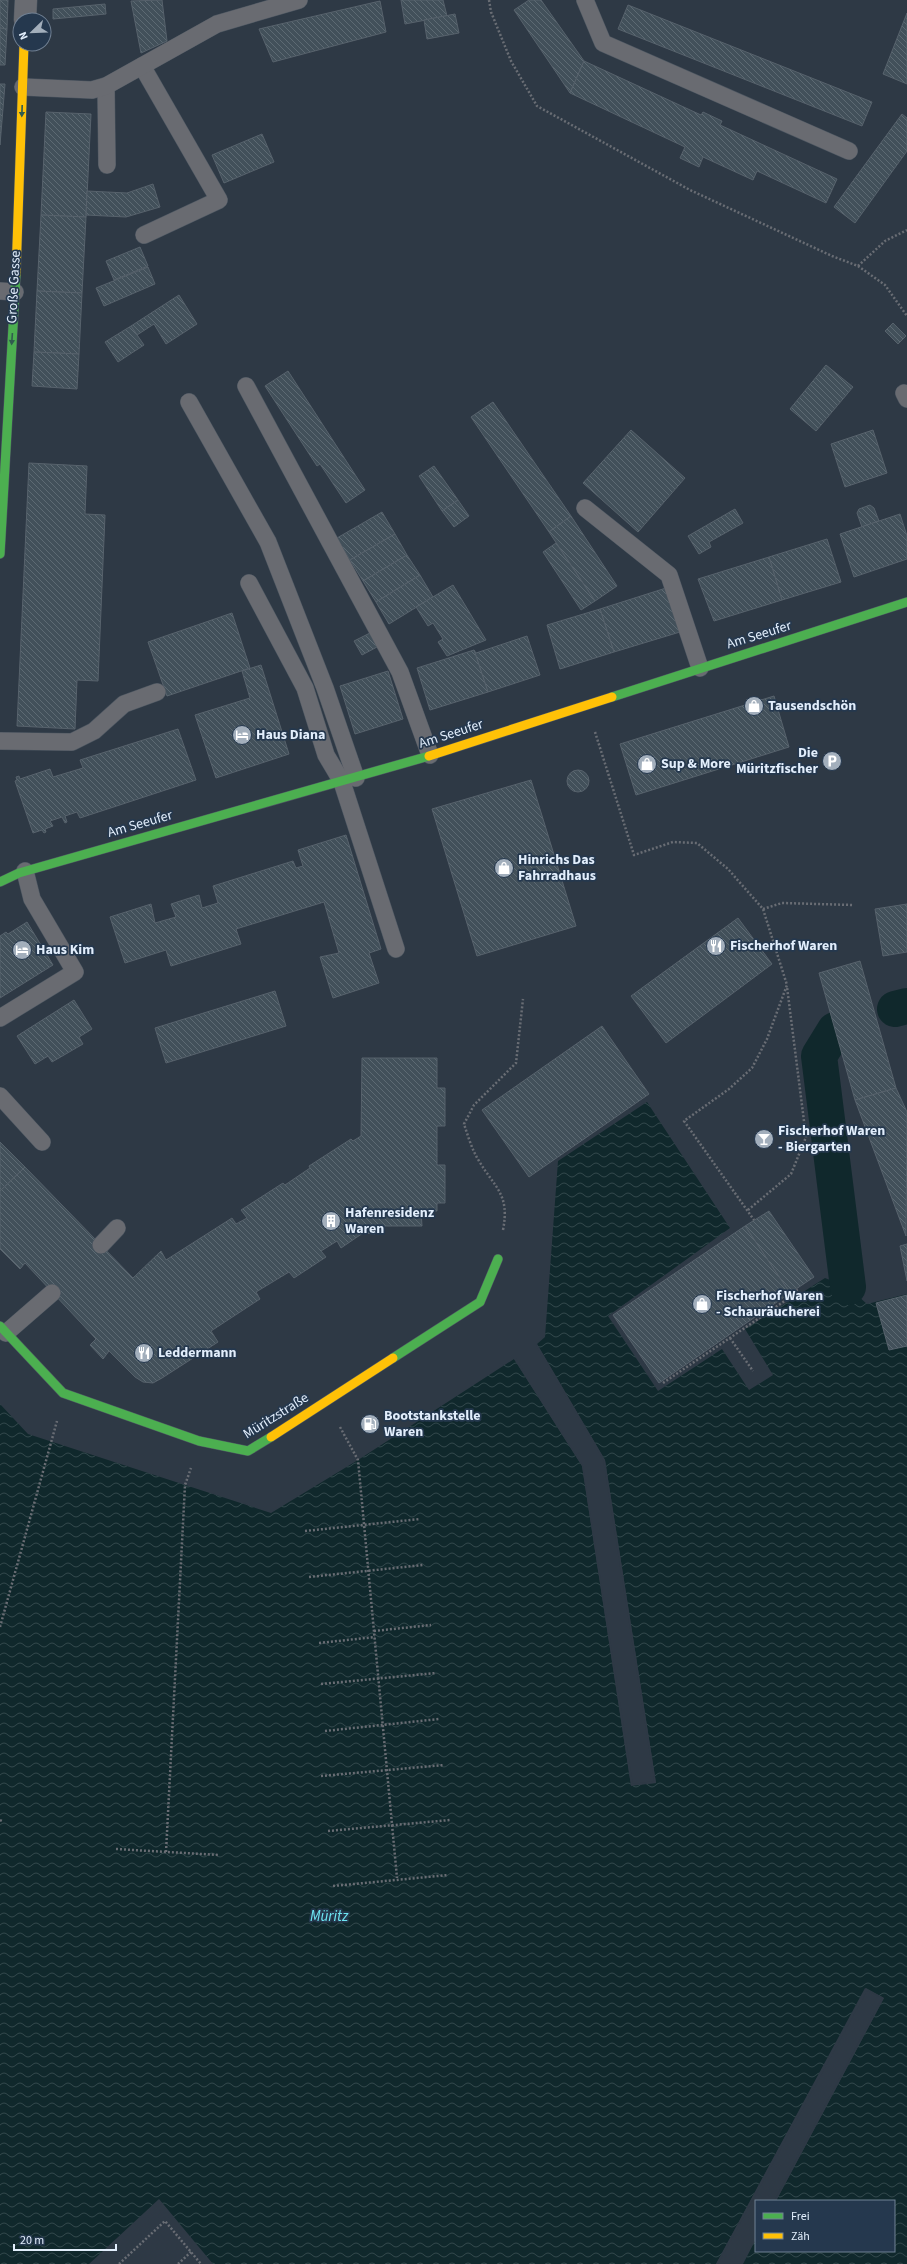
<svg xmlns="http://www.w3.org/2000/svg" width="907" height="2264" viewBox="0 0 907 2264" font-family="'Source Sans 3',sans-serif">
	<style>
		.water { fill: url(#water-waves) }
		.pier { fill: #2e3945 }
		.lines { fill: none; stroke-linecap: round; stroke-linejoin: round }
		.canal { stroke: #10282c; stroke-width: 36 }
		.building { fill: url(#building-back-hatch); stroke: #57626c }
		.lane-casing { stroke: #4c5661; stroke-width: 18 }
		.street-casing { stroke: #4c5661; stroke-width: 23 }
		.fast-casing { stroke: #4c5661; stroke-width: 10 }
		.slow-casing { stroke: #4c5661; stroke-width: 10 }
		.path { stroke: #696d74; stroke-width: 2.5; stroke-dasharray: 2 2; stroke-linecap: butt }
		.lane { stroke: #696b71; stroke-width: 17 }
		.street { stroke: #696b71; stroke-width: 22 }
		.fast { stroke: #4caf50; stroke-width: 9 }
		.slow { stroke: #ffc107; stroke-width: 9 }
		.oneway { fill: #315c4f }
		.labels { text-anchor: middle; dominant-baseline: central; stroke-width: 3.5; stroke-linejoin: round; paint-order: stroke }
		.street-label { font-size: 14px; fill: #e2eefc; stroke: #25384e }
		.poi-label { font-size: 14px; font-weight: bold; fill: #e2eefc; stroke: #25384e; text-anchor: start }
		.water-label { font-size: 15px; font-style: italic; fill: #6ee7f3; stroke: #25384e }
	</style>
	<defs>
		<pattern id="water-waves" width="16" height="10" patternUnits="userSpaceOnUse"><rect width="16" height="10" fill="#10282c"/><path d="M0 5q4-4 8 0t8 0" fill="none" stroke="#32484c"/></pattern>
		<pattern id="building-back-hatch" width="6" height="6" patternUnits="userSpaceOnUse"><rect width="6" height="6" fill="#42505a"/><path d="M-1 5l2 2M0 0l6 6M5-1l2 2" fill="none" stroke="#5d6a73"/></pattern>
	</defs>
	<rect width="100%" height="100%" fill="#2e3945"/>
	<!-- water -->
	<polygon class="water" points="647,1102 730,1228 608,1316 658,1391 722,1349 749,1390 773,1375 745,1329 825,1278 848,1287 867,1304 907,1294 907,2264 743,2264 756,2239 756,2251 894,2251 894,2201 776,2201 884,1998 866,1988 716,2264 213,2264 159,2199 89,2264 0,2264 0,1404 28,1434 271,1513 358,1460 514,1359 582,1466 631,1785 656,1783 605,1460 537,1344 545,1337 558,1161"/>
	<!-- pier -->
	<g class="pier">
		<polygon points="537,1344 605,1460 656,1783 631,1786 582,1466 514,1359 516,1358 583,1466 633,1784 654,1781 603,1460 536,1346"/>
		<polygon points="865,1988 884,1998 776,2201 774,2201 882,1998 867,1991 718,2264 716,2264"/>
	</g>
	<g class="lines">
		<!-- canal -->
		<g class="canal">
			<polyline points="895,1009 907,1006"/>
			<polyline points="835,1030 819,1056 848,1287"/>
		</g>
	</g>
	<!-- building -->
	<g class="building">
		<polygon points="0,0 8,0 7,29 0,28"/>
		<polygon points="162,0 167,41 141,53 131,1"/>
		<polygon points="401,0 443,0 447,16 405,24"/>
		<polygon points="529,0 541,0 584,61 570,93 514,10"/>
		<polygon points="380,1 386,32 273,62 259,29"/>
		<polygon points="105,4 106,14 53,19 53,9"/>
		<polygon points="628,5 872,102 862,126 618,29"/>
		<polygon points="907,13 907,84 883,74"/>
		<polygon points="455,14 459,33 427,39 424,20"/>
		<polygon points="0,28 7,29 5,65 0,65"/>
		<polygon points="584,61 701,115 703,112 722,121 720,125 837,179 826,203 757,171 753,180 703,157 699,167 680,158 685,147 570,93"/>
		<polygon points="0,84 5,84 0,145"/>
		<polygon points="46,112 91,114 86,217 41,215"/>
		<polygon points="902,114 907,118 907,151 855,223 834,207"/>
		<polygon points="262,134 274,162 224,183 212,155"/>
		<polygon points="153,184 160,207 126,217 86,215 87,191 127,193"/>
		<polygon points="41,215 86,217 82,293 37,291"/>
		<polygon points="140,247 148,266 114,280 106,261"/>
		<polygon points="148,267 155,284 104,306 96,288"/>
		<polygon points="37,291 82,293 79,354 34,352"/>
		<polygon points="179,295 197,324 166,344 154,324 137,335 131,326"/>
		<polygon points="893,323 906,336 898,344 885,331"/>
		<polygon points="131,326 144,345 118,362 105,342"/>
		<polygon points="34,352 79,354 77,389 32,386"/>
		<polygon points="826,365 853,387 816,431 790,409"/>
		<polygon points="288,371 365,490 346,503 320,464 317,466 265,386"/>
		<polygon points="493,402 571,516 549,532 471,417"/>
		<polygon points="631,430 685,478 638,532 583,483"/>
		<polygon points="873,430 887,473 845,487 831,444"/>
		<polygon points="29,463 87,466 85,514 105,515 98,681 77,680 75,729 17,726"/>
		<polygon points="434,466 458,500 442,511 419,476"/>
		<polygon points="458,500 469,516 454,527 442,511"/>
		<polygon points="870,505 874,508 879,521 862,527 857,513 859,509"/>
		<polygon points="735,509 743,523 709,542 711,547 699,554 688,536"/>
		<polygon points="382,512 395,534 350,560 337,538"/>
		<polygon points="900,514 907,536 907,559 854,577 840,534"/>
		<polygon points="571,516 617,586 595,601 549,532"/>
		<polygon points="395,534 407,555 363,581 350,560"/>
		<polygon points="827,539 841,582 782,600 769,557"/>
		<polygon points="556,543 595,601 581,610 543,552"/>
		<polygon points="407,555 420,575 376,602 363,581"/>
		<polygon points="769,557 782,600 714,621 698,579"/>
		<polygon points="420,575 433,597 389,624 376,602"/>
		<polygon points="453,585 486,640 447,656 438,642 443,639 433,623 428,626 416,607"/>
		<polygon points="666,588 680,632 614,652 600,609"/>
		<polygon points="600,609 614,652 560,669 547,625"/>
		<polygon points="232,613 250,668 167,696 148,642"/>
		<polygon points="370,633 377,647 362,655 354,641"/>
		<polygon points="527,636 540,675 488,692 474,650 476,653"/>
		<polygon points="474,650 488,692 430,710 417,668"/>
		<polygon points="261,665 289,754 216,778 195,715 250,698 242,671"/>
		<polygon points="388,671 403,719 355,734 340,686"/>
		<polygon points="774,696 789,747 636,795 620,744"/>
		<polygon points="178,729 196,780 80,818 77,812 65,816 67,822 65,823 62,817 50,821 53,826 45,829 46,832 44,833 42,830 33,833 15,781 17,780 16,777 19,776 20,779 50,769 53,777 83,768 80,760"/>
		<circle cx="578" cy="781" r="11"/>
		<polygon points="531,780 576,926 477,956 432,809"/>
		<polygon points="346,835 381,949 369,953 379,983 333,998 320,957 339,953 324,902 236,929 241,944 171,966 166,950 125,963 110,917 151,904 155,923 176,917 171,904 199,895 202,908 218,903 213,886 293,861 296,868 303,866 298,850"/>
		<polygon points="907,904 907,952 883,956 875,909"/>
		<polygon points="738,918 772,964 666,1043 631,996"/>
		<polygon points="27,922 53,965 0,998 0,936 6,932 8,934"/>
		<polygon points="860,961 896,1088 855,1100 819,973"/>
		<polygon points="275,991 286,1026 166,1063 155,1028"/>
		<polygon points="74,1000 92,1029 79,1037 83,1044 52,1062 48,1056 35,1064 17,1036"/>
		<polygon points="602,1026 649,1094 529,1177 482,1110"/>
		<polygon points="362,1058 437,1058 437,1088 445,1088 445,1126 437,1126 437,1165 445,1165 445,1203 437,1203 437,1211 421,1211 422,1226 375,1226 375,1234 363,1233 341,1248 337,1241 321,1251 326,1257 294,1278 289,1272 256,1292 260,1299 211,1331 218,1342 162,1378 153,1383 143,1382 135,1377 109,1351 103,1359 90,1345 96,1339 25,1263 20,1269 0,1249 0,1191 25,1167 133,1278 161,1251 166,1260 232,1218 236,1224 247,1218 241,1210 283,1183 285,1185 310,1168 309,1166 351,1139 353,1141 361,1136"/>
		<polygon points="896,1088 907,1112 906,1236 855,1100"/>
		<polygon points="0,1142 25,1167 0,1191"/>
		<polygon points="769,1211 814,1277 790,1293 745,1226"/>
		<polygon points="745,1226 790,1293 659,1383 613,1315"/>
		<polygon points="907,1244 907,1281 900,1246"/>
		<polygon points="907,1295 907,1346 889,1350 876,1303"/>
	</g>
	<g class="lines">
		<defs>
			<g id="lane">
				<polyline points="585,0 603,43 849,151"/>
				<polyline points="142,66 219,200 144,235"/>
				<polyline points="106,86 107,165"/>
				<polyline points="23,87 92,90 106,86 217,24 299,0"/>
				<polyline points="0,291 15,292"/>
				<polyline points="246,386 400,672 430,755"/>
				<polyline points="904,393 907,399"/>
				<polyline points="189,402 268,542 325,688 356,778"/>
				<polyline points="585,508 669,575 700,668"/>
				<polyline points="249,583 305,688 326,755 342,782 396,949"/>
				<polyline points="0,741 72,742 94,731 124,704 157,692"/>
				<polyline points="0,1018 75,972 32,899 25,871"/>
				<polyline points="0,1096 42,1142"/>
				<polyline points="101,1245 117,1228"/>
				<polyline points="6,1333 52,1293"/>
			</g>
			<polyline id="street" points="25,20 26,0"/>
			<g id="fast">
				<polyline points="0,554 16,274"/>
				<polyline points="612,697 907,602"/>
				<polyline points="0,882 19,873 429,756"/>
				<polyline points="0,1326 63,1393 199,1441 248,1451 271,1437"/>
				<polyline points="393,1358 480,1302 498,1259"/>
			</g>
			<g id="slow">
				<polyline points="16,274 24,44"/>
				<polyline points="429,756 612,697"/>
				<polyline points="271,1437 393,1358"/>
			</g>
		</defs>
		<!-- lane casing -->
		<use href="#lane" class="lane-casing"/>
		<!-- street casing -->
		<use href="#street" class="street-casing"/>
		<!-- fast casing -->
		<use href="#fast" class="fast-casing"/>
		<!-- slow casing -->
		<use href="#slow" class="slow-casing"/>
		<!-- path -->
		<g class="path">
			<polyline points="489,0 491,12 511,61 537,106 690,190 832,256 858,266 885,285 907,316"/>
			<polyline points="858,266 885,241 907,230"/>
			<polyline points="595,732 634,855 673,842 697,843 728,869 763,909 787,985 767,1039 752,1068 729,1089 684,1121 754,1220"/>
			<polyline points="763,909 782,903 853,905"/>
			<polyline points="748,1210 791,1174 806,1137 787,987"/>
			<path d="M 503,1230 C 510,1194 495,1188 479,1161 C 472,1150 468,1136 464,1124 L 474,1105 L 516,1063 L 523,999"/>
			<polyline points="730,1338 753,1371"/>
			<polyline points="663,1383 798,1292 796,1289"/>
			<polyline points="340,1427 358,1460 397,1878"/>
			<polyline points="305,1531 420,1519"/>
			<polyline points="309,1577 423,1565"/>
			<polyline points="0,1627 57,1421"/>
			<polyline points="374,1631 431,1625"/>
			<polyline points="319,1643 375,1637"/>
			<polyline points="321,1684 436,1673"/>
			<polyline points="325,1731 439,1719"/>
			<polyline points="321,1776 444,1765"/>
			<polyline points="0,1820 2,1821"/>
			<polyline points="328,1831 450,1820"/>
			<polyline points="116,1849 219,1855"/>
			<polyline points="166,1852 185,1485 191,1468"/>
			<polyline points="333,1886 448,1875"/>
			<polyline points="119,2264 165,2221 201,2264"/>
			<polyline points="178,2264 191,2252"/>
		</g>
		<!-- lane -->
		<use href="#lane" class="lane"/>
		<!-- street -->
		<use href="#street" class="street"/>
		<!-- fast -->
		<use href="#fast" class="fast"/>
		<!-- slow -->
		<use href="#slow" class="slow"/>
	</g>
	<!-- one-way arrows -->
	<defs><path id="oneway-solid" d="M-6-.8H1V-3.2L6.5 0L1 3.2V.8H-6Z"/></defs>
	<g class="oneway">
		<use href="#oneway-solid" transform="translate(22 111) rotate(92)"/>
		<use href="#oneway-solid" transform="translate(12 339) rotate(94)"/>
	</g>
	<!-- icons -->
	<defs>
		<symbol id="shop-disc" viewBox="-11 -11 22 22"><circle r="9.5" fill="#a3afbc" stroke="#25384e"/><path d="M-5-2.5h2.3a2.7 3.5 0 0 1 5.4 0H5L5.5 6h-11ZM-1.5-2.5h3a1.5 2.3 0 0 0-3 0Z" fill="#fff"/></symbol>
		<symbol id="hotel-disc" viewBox="-11 -11 22 22"><circle r="9.5" fill="#a3afbc" stroke="#25384e"/><path d="M-6-4.5h1.5V1H6V5H4.5V3h-9V5H-6ZM-4 0a1.8 1.8 0 1 1 3.6 0ZM.5 0V-2.5h3Q6-2.5 6 0Z" fill="#fff"/></symbol>
		<symbol id="parking-disc" viewBox="-11 -11 22 22"><circle r="9.5" fill="#a3afbc" stroke="#25384e"/><path d="M-3.5-5.5H1a3.5 3.5 0 0 1 0 7H-1V5.5H-3.5ZM-1-3.4V-.6H.8a1.4 1.4 0 0 0 0-2.8Z" fill="#fff"/></symbol>
		<symbol id="restaurant-disc" viewBox="-11 -11 22 22"><circle r="9.5" fill="#a3afbc" stroke="#25384e"/><path d="M-5-6h1v4h1v-4h1v4h1v-4h1v5L-1.5 .5V6h-2V.5L-5-1ZM5-6V6H3V1.5H1.5Q1.5-4 5-6Z" fill="#fff"/></symbol>
		<symbol id="bar-disc" viewBox="-11 -11 22 22"><circle r="9.5" fill="#a3afbc" stroke="#25384e"/><path d="M-6-5H6L.8 .8V4.5H3.5V6h-7V4.5H-.8V.8Z" fill="#fff"/></symbol>
		<symbol id="building-disc" viewBox="-11 -11 22 22"><circle r="9.5" fill="#a3afbc" stroke="#25384e"/><path d="M-4-6H4V6H1V3H-1V6H-4ZM-2.5-4.3h1.7v1.8h-1.7ZM.8-4.3h1.7v1.8H.8ZM-2.5-1h1.7V.8h-1.7ZM.8-1h1.7V.8H.8Z" fill="#fff"/></symbol>
		<symbol id="fuel-disc" viewBox="-11 -11 22 22"><circle r="9.5" fill="#a3afbc" stroke="#25384e"/><path d="M-5.5-6h7V0h2V4h1.3V-2.5L3-4.5l.8-.8L6-3V5H2.5V1h-1V6h-7ZM-4.2-4.7v3.2H.2V-4.7Z" fill="#fff"/></symbol>
	</defs>
	<g fill-rule="evenodd">
		<use href="#shop-disc" x="743" y="695" width="22" height="22"/>
		<use href="#hotel-disc" x="231" y="724" width="22" height="22"/>
		<use href="#parking-disc" x="821" y="750" width="22" height="22"/>
		<use href="#shop-disc" x="636" y="753" width="22" height="22"/>
		<use href="#shop-disc" x="493" y="857" width="22" height="22"/>
		<use href="#restaurant-disc" x="705" y="935" width="22" height="22"/>
		<use href="#hotel-disc" x="11" y="939" width="22" height="22"/>
		<use href="#bar-disc" x="753" y="1128" width="22" height="22"/>
		<use href="#building-disc" x="320" y="1210" width="22" height="22"/>
		<use href="#shop-disc" x="691" y="1293" width="22" height="22"/>
		<use href="#restaurant-disc" x="133" y="1342" width="22" height="22"/>
		<use href="#fuel-disc" x="359" y="1413" width="22" height="22"/>
	</g>
	<g class="labels">
		<!-- street labels -->
		<g class="street-label">
			<text transform="translate(14 287) rotate(-87)">Große Gasse</text>
			<text transform="translate(759 635) rotate(-17)">Am Seeufer</text>
			<text transform="translate(451 734) rotate(-18)">Am Seeufer</text>
			<text transform="translate(140 824) rotate(-16)">Am Seeufer</text>
			<text transform="translate(276 1416) rotate(-32)">Müritzstraße</text>
		</g>
		<!-- poi labels -->
		<g class="poi-label">
			<text x="768" y="706">Tausendschön</text>
			<text x="256" y="735">Haus Diana</text>
			<text x="818" y="753" text-anchor="end">Die<tspan x="818" dy="16">Müritzfischer</tspan></text>
			<text x="661" y="764">Sup &amp; More</text>
			<text x="518" y="860">Hinrichs Das<tspan x="518" dy="16">Fahrradhaus</tspan></text>
			<text x="730" y="946">Fischerhof Waren</text>
			<text x="36" y="950">Haus Kim</text>
			<text x="778" y="1131">Fischerhof Waren<tspan x="778" dy="16">- Biergarten</tspan></text>
			<text x="345" y="1213">Hafenresidenz<tspan x="345" dy="16">Waren</tspan></text>
			<text x="716" y="1296">Fischerhof Waren<tspan x="716" dy="16">- Schauräucherei</tspan></text>
			<text x="158" y="1353">Leddermann</text>
			<text x="384" y="1416">Bootstankstelle<tspan x="384" dy="16">Waren</tspan></text>
		</g>
		<!-- water labels -->
		<g class="water-label">
			<text x="329" y="1916">Müritz</text>
		</g>
	</g>
	<!-- legend -->
	<rect x="755" y="2200" width="140" height="52" fill="#25384e" stroke="#718194"/>
	<rect x="763" y="2213" width="20" height="6" fill="#4caf50" stroke="#718194"/>
	<text x="791" y="2220" font-size="12" fill="#e2eefc">Frei</text>
	<rect x="763" y="2233" width="20" height="6" fill="#ffc107" stroke="#718194"/>
	<text x="791" y="2240" font-size="12" fill="#e2eefc">Zäh</text>
	<!-- north arrow -->
	<g transform="translate(32 32) rotate(247)"><circle r="19" fill="#25384e" stroke="#718194"/>
	<path d="M0-3L7 15L0 10L-7 15Z" fill="#a3afbc"/>
	<text y="-6" font-size="11" font-weight="bold" text-anchor="middle" fill="#e2eefc">N</text>
	</g>
	<!-- scale -->
	<path d="M14 2244v6h102v-6" fill="none" stroke="#e2eefc" stroke-width="2"/>
	<text x="20" y="2244" font-size="12" fill="#e2eefc" stroke="#25384e" stroke-width="3" paint-order="stroke">20 m</text>
</svg>
